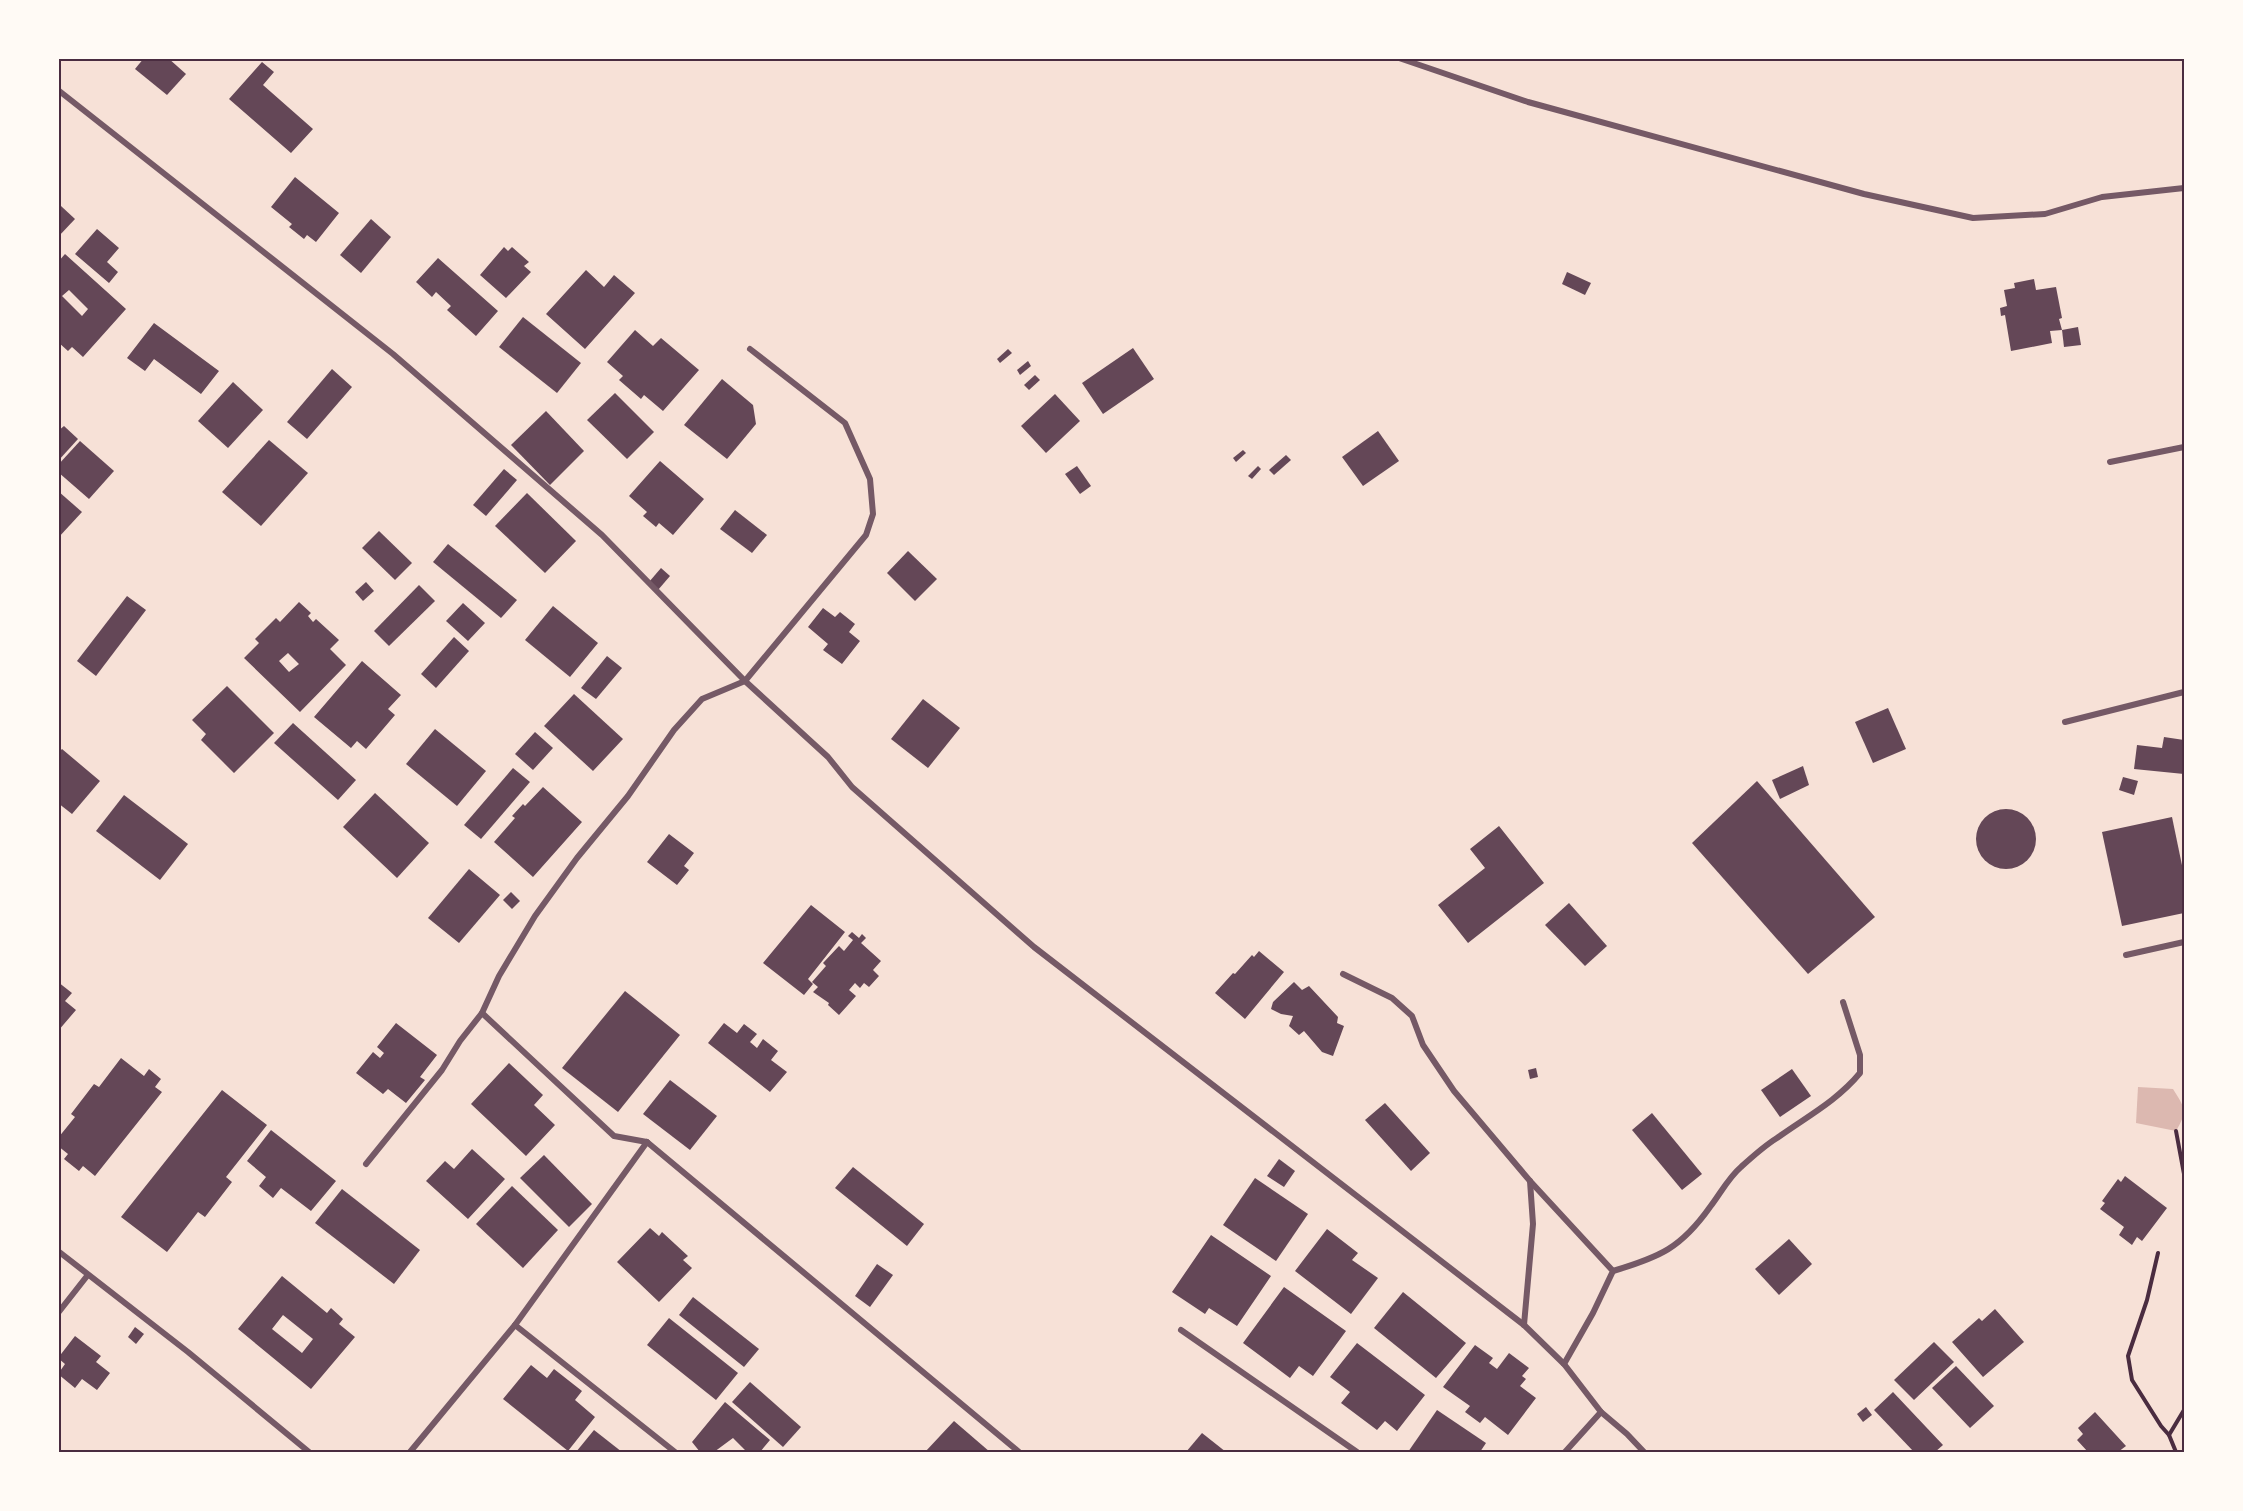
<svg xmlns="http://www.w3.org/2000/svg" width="2243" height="1511" viewBox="0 0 2243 1511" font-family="'Golos Text',sans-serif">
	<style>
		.water { fill: #dcb8b0 }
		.building { fill: #644757; fill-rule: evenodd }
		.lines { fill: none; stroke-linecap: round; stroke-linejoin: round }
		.path { stroke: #4a2c40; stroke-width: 4 }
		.minor { stroke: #755966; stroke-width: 6 }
		.neatline { fill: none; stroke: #4a2c40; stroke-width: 2 }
	</style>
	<rect width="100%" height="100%" fill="#f7e1d7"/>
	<!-- water -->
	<path class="water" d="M 2138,1087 L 2173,1089 C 2185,1108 2188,1111 2176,1131 L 2136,1123 Z"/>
	<!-- building -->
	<g class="building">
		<polygon points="144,58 168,58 186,74 167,95 135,69"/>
		<polygon points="262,62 274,72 263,85 313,129 291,153 229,99"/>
		<polygon points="295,177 339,213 316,242 307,235 304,239 289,227 292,224 271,207"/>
		<polygon points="61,206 75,219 58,237 58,208"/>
		<polygon points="371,219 391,237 361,273 340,255"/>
		<polygon points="97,229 119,248 107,262 118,272 109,283 75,254"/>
		<polygon points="504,247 508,251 512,247 529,262 524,266 531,272 506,298 480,275"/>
		<path d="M 65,254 L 126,309 L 83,357 L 72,347 L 68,351 L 58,342 L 58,262 ZM 69,290 L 88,309 L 82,316 L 62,296 Z"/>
		<polygon points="438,258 498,311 476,336 447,310 451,306 436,292 432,297 416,282"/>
		<polygon points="586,270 604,287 614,275 635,293 585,349 546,314"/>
		<polygon points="1567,272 1591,283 1585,295 1562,284"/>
		<polygon points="2034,279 2036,290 2056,287 2062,318 2059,319 2062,330 2050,331 2052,343 2011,351 2005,315 2001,316 2000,308 2007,306 2004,290 2015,288 2014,283"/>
		<polygon points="523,317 581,363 557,393 499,347"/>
		<polygon points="154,323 219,371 201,394 154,359 145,371 127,358"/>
		<polygon points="2078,327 2081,345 2064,347 2062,330"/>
		<polygon points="635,330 653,346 661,338 699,370 663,411 644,395 641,399 619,380 623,376 607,362"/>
		<polygon points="1133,348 1154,379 1103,414 1082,383"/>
		<polygon points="1008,349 1012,353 1000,363 997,359"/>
		<polygon points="1028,361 1031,366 1020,375 1017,370"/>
		<polygon points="332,369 352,387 307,439 287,422"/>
		<polygon points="1035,375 1040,380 1029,390 1024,385"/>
		<polygon points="722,379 753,405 756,424 727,459 684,425"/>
		<polygon points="233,382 263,410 228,448 198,421"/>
		<polygon points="615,393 654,432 627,459 587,420"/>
		<polygon points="1055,394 1080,421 1046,453 1021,426"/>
		<polygon points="546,411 584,451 550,485 511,445"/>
		<polygon points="64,426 78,439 58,461 58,431"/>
		<polygon points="1378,431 1399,461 1363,486 1342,457"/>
		<polygon points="269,440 308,473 261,526 222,492"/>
		<polygon points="80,441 114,471 89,499 58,472 58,465"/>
		<polygon points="1243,450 1246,453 1236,462 1233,458"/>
		<polygon points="1286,455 1291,460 1274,475 1269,470"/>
		<polygon points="660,461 704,499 673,535 659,523 656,527 643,516 647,512 629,496"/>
		<polygon points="1077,466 1091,486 1080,494 1065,474"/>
		<polygon points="1258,466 1261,469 1252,479 1248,476"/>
		<polygon points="504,469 517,480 486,516 473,505"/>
		<polygon points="58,491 82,512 58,538"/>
		<polygon points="527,493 576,541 545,573 495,526"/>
		<polygon points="735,510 767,535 752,553 720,529"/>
		<polygon points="379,531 412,563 395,580 362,548"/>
		<polygon points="448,544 517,600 501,618 433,562"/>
		<polygon points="908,551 937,579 915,601 887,573"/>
		<polygon points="661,568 670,576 658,590 649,582"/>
		<polygon points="366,582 374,591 363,601 355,592"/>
		<polygon points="419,585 435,601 389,646 374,631"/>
		<polygon points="127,596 146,610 96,676 77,661"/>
		<path d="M 299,602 L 311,613 L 308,616 L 313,622 L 316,619 L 339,640 L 330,649 L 346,665 L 300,712 L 244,658 L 259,643 L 255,639 L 276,618 L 280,622 ZM 288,653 L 299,664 L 289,672 L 279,661 Z"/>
		<polygon points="463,603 485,623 468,641 446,621"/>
		<polygon points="553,606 598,643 570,677 525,640"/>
		<polygon points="823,608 835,617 840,612 855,624 849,632 860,641 842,664 823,650 828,644 808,627"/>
		<polygon points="454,637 469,651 436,688 421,674"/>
		<polygon points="607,656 622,668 596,699 581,688"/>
		<polygon points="362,661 401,695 388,709 395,715 366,749 357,741 351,748 314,717"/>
		<polygon points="227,686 274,733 234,773 201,740 206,734 192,720"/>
		<polygon points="574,694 623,739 593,771 544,726"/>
		<polygon points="923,699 960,728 928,768 891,739"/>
		<polygon points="1888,708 1906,749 1873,763 1855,722"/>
		<polygon points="293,723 356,780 338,800 274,743"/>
		<polygon points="435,729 486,771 457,806 406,764"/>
		<polygon points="535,732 553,748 533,770 515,754"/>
		<polygon points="2164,737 2184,740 2184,774 2134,769 2137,745 2162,748"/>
		<polygon points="62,749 100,781 72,814 58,803 58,753"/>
		<polygon points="1803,766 1809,785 1780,799 1772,780"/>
		<polygon points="513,768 530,782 481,839 464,825"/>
		<polygon points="2123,777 2138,781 2134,795 2119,790"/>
		<polygon points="1757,781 1875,917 1808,974 1692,843"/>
		<polygon points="543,787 582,822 533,877 494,842 515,818 512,816 523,804 525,806"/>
		<polygon points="375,793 429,843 397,878 343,827"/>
		<polygon points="124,795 188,844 160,880 96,831"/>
		<circle cx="2006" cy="839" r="30"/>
		<polygon points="2172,817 2184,875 2184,913 2122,926 2102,832"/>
		<polygon points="1499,826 1544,883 1468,943 1438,905 1485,868 1470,849"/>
		<polygon points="669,834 694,853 684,866 689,870 677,885 647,862"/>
		<polygon points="469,869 500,895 459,943 428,918"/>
		<polygon points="511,892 520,901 512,909 503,900"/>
		<polygon points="1569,903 1607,946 1585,966 1545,925"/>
		<polygon points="811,905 845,932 808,979 813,984 804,995 763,963"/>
		<polygon points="852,932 859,938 862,934 866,938 861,943 881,961 873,970 879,976 869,987 864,983 860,988 855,983 849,990 856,996 839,1015 828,1005 829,1003 813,992 818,987 812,982 826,966 823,963 839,946 844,951 853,940 848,936"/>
		<polygon points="1259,951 1284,972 1245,1019 1215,993 1233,973 1235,974 1252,955 1254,957"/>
		<polygon points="58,982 72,993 65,1001 76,1010 58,1031"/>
		<polygon points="1294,982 1302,990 1309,986 1338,1017 1337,1023 1344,1026 1333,1056 1322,1052 1304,1031 1299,1035 1289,1026 1293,1016 1281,1014 1271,1009 1273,1002"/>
		<polygon points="625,991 680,1035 618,1112 562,1068"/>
		<polygon points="396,1023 437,1055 420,1077 425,1080 406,1103 388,1089 383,1094 356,1073 373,1052 380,1058 384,1053 377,1047"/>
		<polygon points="724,1023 737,1033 744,1024 757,1034 750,1042 757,1048 763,1039 778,1051 771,1060 787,1072 770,1092 708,1043"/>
		<polygon points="121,1058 144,1076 149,1069 161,1079 155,1087 162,1092 95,1176 83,1166 79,1171 64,1159 68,1154 58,1146 58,1138 75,1117 71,1114 94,1084 99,1087"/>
		<polygon points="509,1063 543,1095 534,1105 555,1125 526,1156 471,1104"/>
		<polygon points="1536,1068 1538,1077 1530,1079 1528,1070"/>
		<polygon points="1792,1069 1811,1096 1780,1117 1761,1090"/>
		<polygon points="670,1080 717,1116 690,1150 643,1114"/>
		<polygon points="222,1090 267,1125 226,1177 232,1182 205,1217 198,1212 167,1252 121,1217"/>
		<polygon points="1385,1103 1430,1153 1411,1171 1365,1120"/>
		<polygon points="1652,1113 1702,1174 1682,1190 1632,1130"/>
		<polygon points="271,1130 336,1181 311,1211 281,1188 273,1198 259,1186 266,1177 247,1161"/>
		<polygon points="472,1149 505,1179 468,1219 426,1181 445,1161 454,1169"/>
		<polygon points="544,1155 592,1204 569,1227 520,1178"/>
		<polygon points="1279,1159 1295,1171 1284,1187 1267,1176"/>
		<polygon points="853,1167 924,1224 907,1246 835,1188"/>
		<polygon points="2125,1176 2167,1208 2142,1241 2137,1237 2132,1245 2119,1235 2124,1227 2100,1209 2105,1203 2102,1201 2118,1179 2121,1182"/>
		<polygon points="1255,1178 1308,1214 1276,1261 1223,1225"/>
		<polygon points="512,1186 558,1230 523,1268 476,1224"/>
		<polygon points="342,1189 420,1250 394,1284 315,1223"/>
		<polygon points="650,1228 659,1236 662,1232 688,1256 683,1260 692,1268 659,1302 617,1262"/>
		<polygon points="1327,1229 1358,1253 1352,1260 1378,1278 1351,1314 1295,1271"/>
		<polygon points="1211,1235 1271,1276 1237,1326 1209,1308 1205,1314 1172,1292"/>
		<polygon points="1789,1239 1812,1264 1779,1295 1755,1269"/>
		<polygon points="877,1264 893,1275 870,1307 855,1296"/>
		<path d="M 282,1276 L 327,1313 L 331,1308 L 343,1319 L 339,1324 L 355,1337 L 311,1389 L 238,1329 ZM 283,1315 L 313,1339 L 302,1353 L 272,1329 Z"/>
		<polygon points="1284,1287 1346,1331 1313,1376 1299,1366 1290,1378 1243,1343"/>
		<polygon points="1403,1292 1466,1343 1436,1378 1374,1328"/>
		<polygon points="693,1297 759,1349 744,1367 679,1315"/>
		<polygon points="1995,1309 2024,1342 1983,1377 1952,1342 1979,1318 1982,1321"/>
		<polygon points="669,1318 738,1373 716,1400 647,1345"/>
		<polygon points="135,1327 144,1334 136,1344 128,1337"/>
		<polygon points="75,1336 101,1356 96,1362 110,1373 97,1390 82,1379 75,1388 58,1374 65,1364 58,1358"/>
		<polygon points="1934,1342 1954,1362 1914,1400 1894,1380"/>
		<polygon points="1357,1343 1425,1395 1397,1431 1385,1421 1377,1430 1341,1403 1350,1392 1330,1377"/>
		<polygon points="1475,1345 1493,1358 1489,1363 1497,1369 1509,1353 1529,1368 1522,1376 1526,1379 1520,1386 1536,1398 1508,1435 1485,1417 1480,1423 1465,1412 1470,1406 1443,1387"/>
		<polygon points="531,1365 547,1378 554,1369 582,1391 575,1400 595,1417 568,1451 503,1399"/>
		<polygon points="1956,1366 1994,1406 1970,1428 1932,1388"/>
		<polygon points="750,1382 801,1427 783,1447 732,1402"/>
		<polygon points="1893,1392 1943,1445 1935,1452 1914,1452 1874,1410"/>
		<polygon points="725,1402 770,1440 760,1452 747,1452 733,1438 714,1452 700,1452 692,1442"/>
		<polygon points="1866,1407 1872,1415 1863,1422 1857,1414"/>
		<polygon points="1437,1410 1486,1443 1480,1452 1408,1452"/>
		<polygon points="2095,1412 2126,1446 2118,1452 2088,1452 2077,1440 2083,1434 2078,1428"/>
		<polygon points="954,1421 990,1452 925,1452"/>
		<polygon points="594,1430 622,1452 576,1452"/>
		<polygon points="1202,1433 1226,1452 1186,1452"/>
	</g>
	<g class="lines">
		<!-- path -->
		<g class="path">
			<polyline points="2176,1131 2184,1174"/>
			<polyline points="2158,1253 2147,1300 2128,1356 2132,1380 2161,1426 2169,1435 2176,1452"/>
			<polyline points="2169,1435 2184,1410"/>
		</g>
		<!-- minor -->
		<g class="minor">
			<polyline points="1399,58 1528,102 1864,194 1973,218 2045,214 2102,197 2184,188"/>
			<polyline points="58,90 393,354 602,535 745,681 828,757 852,787 1034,947 1524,1325 1564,1364 1601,1412 1565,1452"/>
			<polyline points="2110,462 2184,447"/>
			<polyline points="2065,722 2184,692"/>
			<polyline points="2126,955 2184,942"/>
			<polyline points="1343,974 1392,998 1412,1016 1423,1045 1454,1091 1530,1181 1613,1271 1593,1313 1564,1364"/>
			<polyline points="482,1013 614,1136 647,1142 1019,1452"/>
			<polyline points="366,1164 442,1070 460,1041 482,1013 499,976 535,916 577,858 628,796 674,730 702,699 745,681 866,535 873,514 870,479 845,423 750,349"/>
			<polyline points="58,1251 188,1352 309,1452"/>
			<path d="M 1613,1271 C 1660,1257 1681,1248 1710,1207 C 1720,1194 1729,1177 1741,1167 C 1752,1157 1764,1146 1777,1138 C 1806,1117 1837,1101 1860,1073 L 1860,1055 L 1843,1002"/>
			<polyline points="58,1313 87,1276"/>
			<polyline points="515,1325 675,1452"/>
			<polyline points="1524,1325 1533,1224 1530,1181"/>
			<polyline points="1181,1330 1357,1452"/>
			<polyline points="1601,1412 1627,1434 1644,1452"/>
			<polyline points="410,1452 515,1325 647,1142"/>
		</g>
	</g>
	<!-- border -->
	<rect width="2243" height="1511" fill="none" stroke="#fffaf5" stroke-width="120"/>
	<rect x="60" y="60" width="2123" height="1391" class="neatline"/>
</svg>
